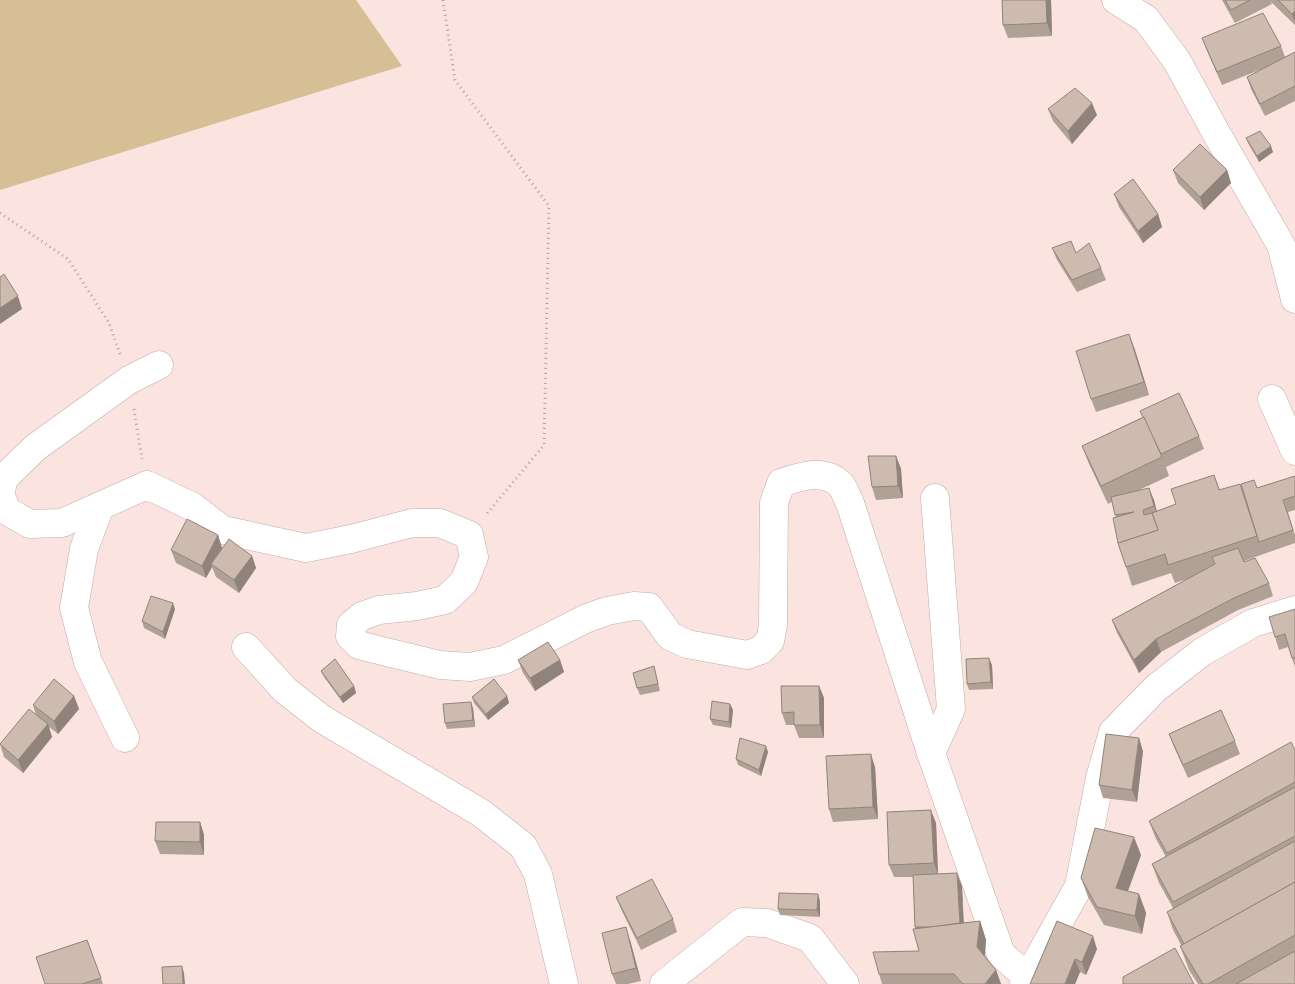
<svg xmlns="http://www.w3.org/2000/svg" width="1295" height="984" viewBox="0 0 1295 984" font-family="'Work Sans',sans-serif">
	<style>
		.green { fill: #d6bf94 }
		.lines { fill: none; stroke-linecap: round; stroke-linejoin: round }
		.street-casing { stroke: #c0aba8; stroke-width: 29 }
		.secondary-casing { stroke: #c0aba8; stroke-width: 29 }
		.path { stroke: #b3a19e; stroke-width: 3; stroke-dasharray: 1 4; stroke-linecap: butt }
		.street { stroke: #fff; stroke-width: 28 }
		.secondary { stroke: #fff; stroke-width: 28 }
		.wall { fill: #b0a197 }
		.shaded-wall { fill: #90837b }
		.building { fill: #cdbbb0; stroke: #90837b }
	</style>
	<rect width="100%" height="100%" fill="#fbe4e0"/>
	<!-- green -->
	<polygon class="green" points="0,0 356,0 402,66 0,190"/>
	<g class="lines">
		<defs>
			<g id="street">
				<polyline points="1116,0 1146,19 1177,61 1215,131 1281,245 1295,299"/>
				<polyline points="1272,399 1295,451"/>
				<polyline points="100,506 62,523 30,524 7,511 0,494 4,478 36,447 129,380 159,365"/>
				<polyline points="246,647 285,690 322,719 481,813 523,846 538,874 564,984"/>
				<path d="M 125,738 L 88,662 L 74,608 L 84,549 L 100,506 L 147,485 L 193,507 L 223,530 L 306,548 L 351,539 L 412,523 L 440,523 L 469,535 L 474,557 L 464,582 L 445,600 L 417,606 L 379,610 L 362,616 L 351,625 L 350,636 L 359,645 L 374,649 L 440,665 L 470,667 L 504,660 L 585,619 L 607,611 L 634,606 L 649,607 L 670,636 L 687,644 L 747,655 L 761,650 L 770,641 L 773,625 L 774,503 L 781,483 C 801,476 824,468 841,485 C 845,490 847,498 850,503 L 931,753 L 1001,954 L 1028,978"/>
				<polyline points="931,753 951,709 935,498"/>
			</g>
			<g id="secondary">
				<polyline points="664,984 742,922 767,923 810,938 845,984"/>
				<polyline points="1024,984 1079,886 1100,778 1113,732 1156,688 1202,652 1253,623 1295,610"/>
			</g>
		</defs>
		<!-- street casing -->
		<use href="#street" class="street-casing"/>
		<!-- secondary casing -->
		<use href="#secondary" class="secondary-casing"/>
		<!-- path -->
		<g class="path">
			<polyline points="443,0 455,80 549,206 544,445 485,516"/>
			<polyline points="0,213 68,259 109,323 120,354"/>
			<polyline points="134,409 142,459"/>
		</g>
		<!-- street -->
		<use href="#street" class="street"/>
		<!-- secondary -->
		<use href="#secondary" class="secondary"/>
	</g>
	<!-- wall -->
	<g class="wall">
		<polygon points="1002,0 1051,0 1052,36 1008,38 1003,25"/>
		<polygon points="1222,0 1295,0 1295,25 1270,1 1272,4 1235,23"/>
		<polygon points="1202,38 1281,46 1285,57 1295,52 1295,101 1265,116 1251,89 1247,77 1267,67 1222,85 1207,51"/>
		<polygon points="1048,109 1097,115 1072,144 1053,121"/>
		<polygon points="1246,138 1273,152 1259,162 1249,145"/>
		<polygon points="1173,170 1227,170 1231,183 1204,210 1178,183"/>
		<polygon points="1114,194 1158,214 1162,227 1143,243 1119,207"/>
		<polygon points="1052,248 1076,253 1101,268 1106,280 1077,292 1057,260"/>
		<polygon points="1134,347 1149,395 1096,412 1091,399"/>
		<polygon points="1140,411 1199,436 1204,449 1166,467 1169,476 1137,491 1154,500 1157,511 1176,504 1214,475 1220,490 1257,488 1295,476 1295,510 1288,512 1295,535 1295,543 1244,561 1269,583 1273,596 1238,610 1161,652 1139,673 1117,633 1112,620 1187,579 1175,583 1171,573 1132,586 1126,567 1118,543 1116,518 1112,502 1108,504 1089,464 1082,446 1143,417"/>
		<polygon points="896,456 901,469 903,498 876,500 872,487"/>
		<polygon points="218,535 222,548 252,556 256,568 239,593 216,577 212,567 206,578 176,563 171,550"/>
		<polygon points="175,609 165,639 144,628 142,621"/>
		<polygon points="1295,609 1295,667 1288,647 1279,650 1275,637"/>
		<polygon points="518,660 560,660 564,672 535,691 523,673"/>
		<polygon points="992,665 993,689 969,690 967,684"/>
		<polygon points="654,666 660,691 640,695 637,688"/>
		<polygon points="321,671 354,686 356,693 343,703 324,677"/>
		<polygon points="819,686 824,698 824,738 799,738 794,725 786,725 782,713"/>
		<polygon points="74,696 79,709 58,734 49,727 52,737 23,773 4,757 0,744 36,715 33,705"/>
		<polygon points="507,696 509,703 488,720 474,703 472,697"/>
		<polygon points="730,704 733,710 731,728 713,725 710,719"/>
		<polygon points="473,708 475,727 447,729 445,723"/>
		<polygon points="1169,734 1235,741 1240,754 1188,778 1174,747"/>
		<polygon points="1295,750 1295,984 1198,984 1189,970 1180,946 1181,945 1173,930 1167,912 1173,908 1159,883 1152,864 1166,857 1156,839 1149,821"/>
		<polygon points="1143,751 1137,802 1103,798 1099,785"/>
		<polygon points="768,752 761,776 738,765 736,759"/>
		<polygon points="875,767 878,819 833,822 829,809"/>
		<polygon points="200,822 204,835 204,855 160,854 155,841"/>
		<polygon points="936,823 938,874 962,886 964,923 980,921 986,940 985,956 996,970 1001,984 882,984 879,974 919,951 915,927 913,877 894,877 889,865"/>
		<polygon points="1141,855 1128,891 1139,894 1146,913 1142,934 1104,925 1088,897 1081,878"/>
		<polygon points="616,897 673,919 677,932 641,950 621,909"/>
		<polygon points="820,901 820,917 780,915 778,909"/>
		<polygon points="1057,921 1097,949 1086,975 1080,972 1075,984 1030,984"/>
		<polygon points="87,940 103,984 45,984"/>
		<polygon points="630,940 641,981 628,984 616,984 612,974"/>
	</g>
	<!-- shaded-wall -->
	<g class="shaded-wall">
		<polygon points="1046,0 1051,0 1052,36 1047,23"/>
		<polygon points="1295,11 1295,22 1292,14"/>
		<polygon points="1092,103 1097,115 1072,144 1068,131"/>
		<polygon points="1271,146 1273,152 1259,162 1257,156"/>
		<polygon points="1227,170 1231,183 1204,210 1200,197"/>
		<polygon points="1158,214 1162,227 1143,243 1138,231"/>
		<polygon points="18,296 22,309 0,324 0,308"/>
		<polygon points="1129,334 1134,347 1149,395 1144,382"/>
		<polygon points="896,456 901,469 903,498 898,486"/>
		<polygon points="1149,488 1154,500 1158,518 1154,506"/>
		<polygon points="218,535 222,548 211,564 212,567 206,578 202,566"/>
		<polygon points="252,556 256,568 239,593 234,580"/>
		<polygon points="173,603 175,609 165,639 163,632"/>
		<polygon points="1156,639 1161,652 1139,673 1134,660"/>
		<polygon points="989,658 992,665 993,689 991,682"/>
		<polygon points="560,660 564,672 535,691 530,678"/>
		<polygon points="354,686 356,693 343,703 340,697"/>
		<polygon points="819,686 824,698 824,738 820,725"/>
		<polygon points="74,696 79,709 58,734 54,721"/>
		<polygon points="507,696 509,703 488,720 486,714"/>
		<polygon points="471,702 473,708 475,727 473,720"/>
		<polygon points="730,704 733,710 731,728 729,722"/>
		<polygon points="48,724 52,737 23,773 18,760"/>
		<polygon points="1139,738 1143,751 1137,802 1132,790"/>
		<polygon points="766,746 768,752 761,776 759,770"/>
		<polygon points="871,754 875,767 878,819 873,807"/>
		<polygon points="931,810 936,823 938,875 934,863"/>
		<polygon points="200,822 204,835 204,855 200,842"/>
		<polygon points="1134,837 1141,855 1122,907 1116,888"/>
		<polygon points="957,873 962,886 964,938 960,925"/>
		<polygon points="818,894 820,901 820,917 817,910"/>
		<polygon points="1139,894 1146,913 1142,934 1135,916"/>
		<polygon points="980,921 986,940 984,965 977,947"/>
		<polygon points="626,927 630,940 641,981 636,968"/>
		<polygon points="1093,936 1097,949 1086,975 1082,962"/>
		<polygon points="1075,959 1080,972 1075,984 1065,984"/>
		<polygon points="182,966 184,973 185,984 183,984"/>
		<polygon points="996,970 1001,984 985,984"/>
	</g>
	<!-- building -->
	<g class="building">
		<polygon points="1002,0 1046,0 1047,23 1003,25"/>
		<polygon points="1225,0 1250,0 1231,10"/>
		<polygon points="1278,0 1295,0 1295,11 1292,14"/>
		<polygon points="1263,13 1281,46 1217,72 1202,38"/>
		<polygon points="1295,52 1295,86 1260,104 1247,77"/>
		<polygon points="1075,88 1092,103 1068,131 1048,109"/>
		<polygon points="1260,131 1271,146 1257,156 1246,138"/>
		<polygon points="1200,144 1227,170 1200,197 1173,170"/>
		<polygon points="1133,179 1158,214 1138,231 1114,194"/>
		<polygon points="1071,241 1076,253 1089,243 1101,268 1072,280 1052,248"/>
		<polygon points="4,274 18,296 0,308 0,277"/>
		<polygon points="1129,334 1144,382 1091,399 1076,351"/>
		<polygon points="1179,393 1199,436 1161,454 1140,411"/>
		<polygon points="1144,417 1162,457 1101,486 1082,446"/>
		<polygon points="868,456 896,456 898,486 872,487"/>
		<polygon points="1214,475 1219,490 1240,484 1257,536 1168,565 1165,554 1126,567 1118,543 1158,530 1152,513 1176,504 1171,489"/>
		<polygon points="1295,476 1295,496 1283,500 1293,530 1259,542 1241,484 1254,480 1257,488"/>
		<polygon points="1149,488 1154,506 1143,510 1144,515 1152,513 1158,530 1118,543 1113,518 1134,512 1115,515 1111,497"/>
		<polygon points="187,519 218,535 202,566 171,550"/>
		<polygon points="229,539 252,556 234,580 211,564"/>
		<polygon points="1238,548 1244,562 1255,558 1269,583 1234,598 1156,639 1134,660 1112,620 1215,564 1212,557"/>
		<polygon points="151,596 173,603 163,632 142,621"/>
		<polygon points="1295,609 1295,657 1292,658 1285,634 1275,637 1269,617"/>
		<polygon points="548,642 560,660 530,678 518,660"/>
		<polygon points="989,658 991,682 967,684 966,659"/>
		<polygon points="335,659 354,686 340,697 321,671"/>
		<polygon points="654,666 658,684 637,688 633,673"/>
		<polygon points="54,679 74,696 54,721 33,705"/>
		<polygon points="494,679 507,696 486,714 472,697"/>
		<polygon points="781,686 819,686 820,725 794,725 794,712 782,713"/>
		<polygon points="712,701 730,704 729,722 710,719"/>
		<polygon points="471,702 473,720 445,723 443,704"/>
		<polygon points="29,709 48,724 18,760 0,744"/>
		<polygon points="1221,710 1235,741 1183,765 1169,734"/>
		<polygon points="1106,734 1139,738 1132,790 1099,785"/>
		<polygon points="740,738 766,746 759,770 736,759"/>
		<polygon points="1291,742 1295,750 1295,782 1167,853 1149,821"/>
		<polygon points="871,754 873,807 829,809 826,756"/>
		<polygon points="1295,787 1295,836 1173,902 1152,864"/>
		<polygon points="931,810 934,863 889,865 887,812"/>
		<polygon points="156,822 200,822 200,842 155,841"/>
		<polygon points="1095,828 1134,837 1116,888 1139,894 1135,916 1097,907 1081,878"/>
		<polygon points="1295,841 1295,882 1184,944 1167,912"/>
		<polygon points="957,873 960,923 932,927 915,927 913,875"/>
		<polygon points="652,879 673,919 637,938 616,897"/>
		<polygon points="1295,882 1295,935 1208,984 1203,984 1180,946"/>
		<polygon points="779,893 818,894 817,910 778,909"/>
		<polygon points="980,921 977,947 996,970 985,984 963,984 954,974 879,974 873,952 919,951 913,929"/>
		<polygon points="1057,921 1093,936 1082,962 1075,959 1065,984 1030,984"/>
		<polygon points="626,927 636,968 612,974 602,933"/>
		<polygon points="87,940 101,978 82,984 45,984 36,957"/>
		<polygon points="1175,948 1194,984 1123,984 1123,977"/>
		<polygon points="1295,951 1295,984 1236,984"/>
		<polygon points="182,966 183,984 163,984 162,967"/>
	</g>
</svg>
